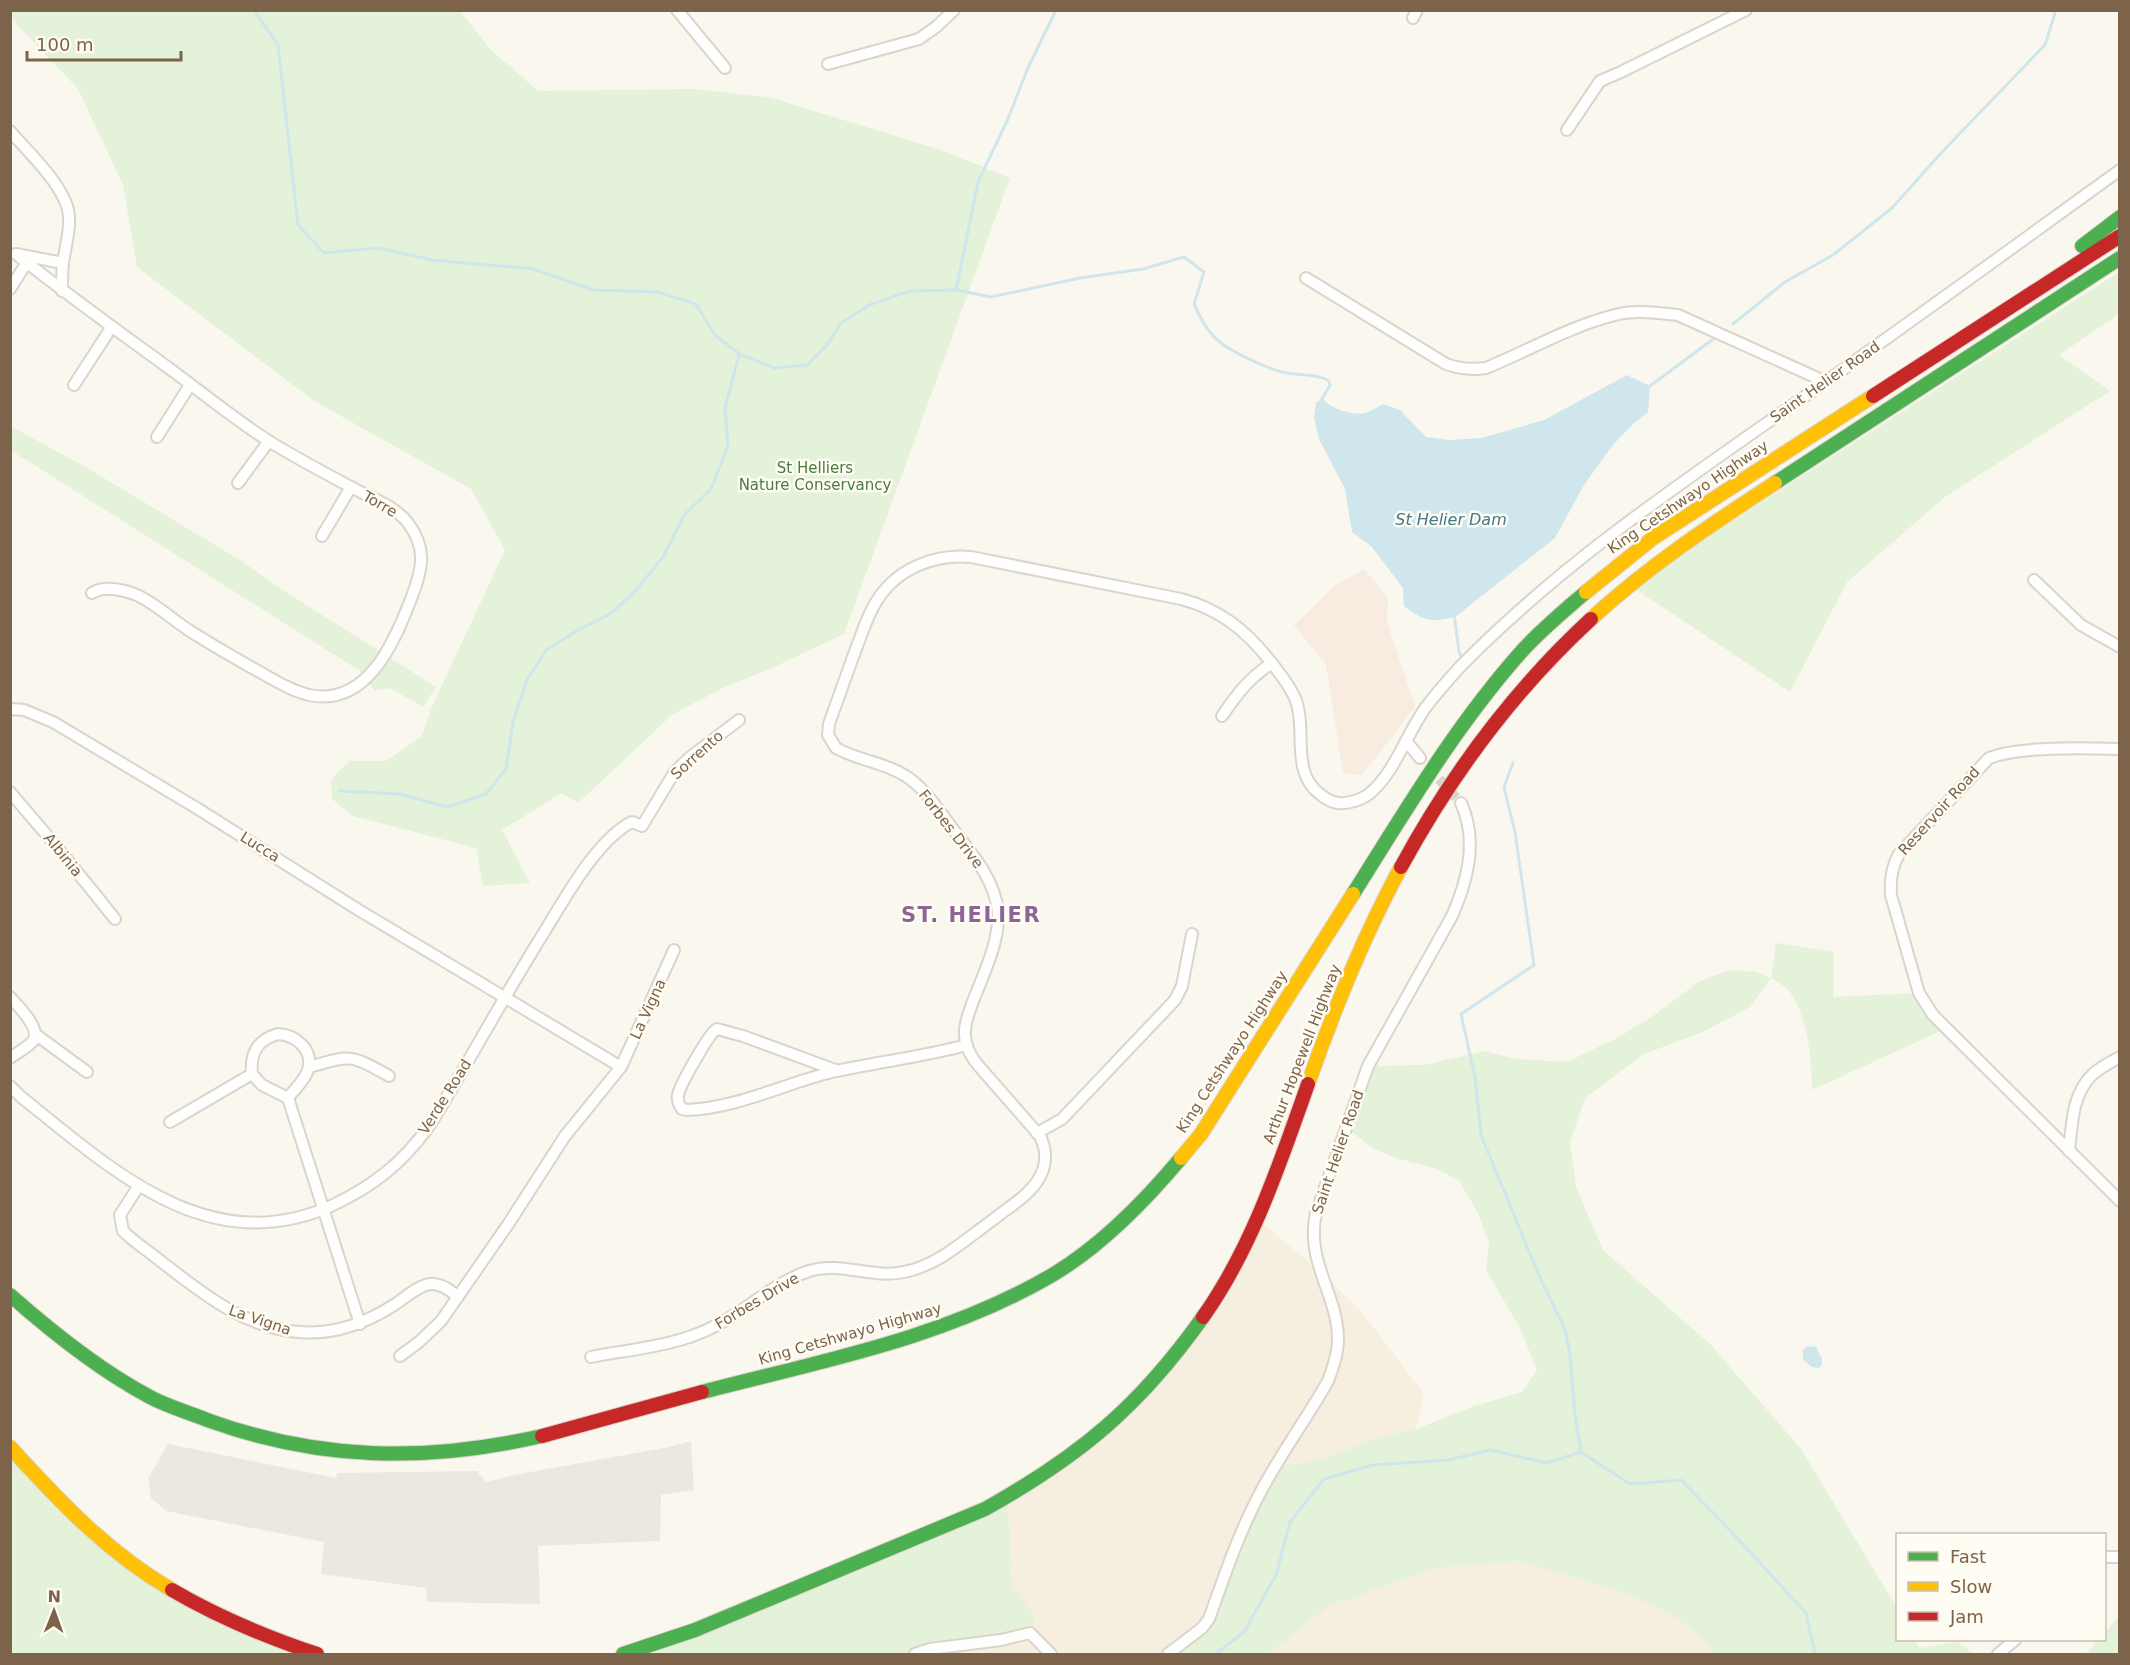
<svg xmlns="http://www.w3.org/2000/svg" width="2130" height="1665" viewBox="0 0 2130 1665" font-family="'DejaVu Sans',sans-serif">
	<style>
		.residential { fill: #f6efdf }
		.commercial { fill: #f8ebe0 }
		.industrial { fill: #ede8df }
		.green { fill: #e3f2d9 }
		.water { fill: #cfe6ec }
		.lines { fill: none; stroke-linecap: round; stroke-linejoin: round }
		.stream { stroke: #cfe6ec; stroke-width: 3 }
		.street-tunnel { stroke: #dbd2c6; stroke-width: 10; stroke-dasharray: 10 5; stroke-linecap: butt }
		.street-casing { stroke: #dad4cd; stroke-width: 14 }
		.fast-casing { stroke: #dcd3cb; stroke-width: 16 }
		.slow-casing { stroke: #dcd3cb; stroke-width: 16 }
		.jam-casing { stroke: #dcd3cb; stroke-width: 16 }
		.street { stroke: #fefefd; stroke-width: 10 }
		.fast { stroke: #4caf50; stroke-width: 14 }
		.slow { stroke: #ffc107; stroke-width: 14 }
		.jam { stroke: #c62828; stroke-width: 14 }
		.labels { text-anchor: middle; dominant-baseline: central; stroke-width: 5; stroke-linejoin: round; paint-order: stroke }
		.street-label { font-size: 15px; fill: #7d634a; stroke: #fffcf3 }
		.park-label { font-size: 15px; fill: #487d3e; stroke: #fffcf3 }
		.water-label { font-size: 16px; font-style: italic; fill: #417a91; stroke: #fffcf3 }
		.district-label { font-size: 21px; font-weight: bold; letter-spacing: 1.5px; fill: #8d6398; stroke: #fffcf3 }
	</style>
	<rect width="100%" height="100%" fill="#faf7ef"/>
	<!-- residential -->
	<g class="residential">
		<polygon points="1257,1219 1320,1271 1364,1315 1424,1394 1416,1429 1368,1441 1331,1456 1275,1468 1209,1619 1168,1654 915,1654 1035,1617 1012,1585 1008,1498 1147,1391"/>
		<polygon points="1520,1561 1621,1592 1673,1615 1709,1644 1712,1654 1268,1654 1334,1602 1355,1599 1367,1592 1437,1568"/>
	</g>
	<!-- commercial -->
	<polygon class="commercial" points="1364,569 1388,598 1387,622 1415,707 1362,775 1343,773 1326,665 1294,625 1336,585"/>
	<!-- industrial -->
	<polygon class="industrial" points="691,1441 694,1490 661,1495 660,1541 538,1546 540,1604 427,1602 426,1588 321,1574 324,1542 166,1511 151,1498 148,1478 168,1444 336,1478 337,1473 477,1471 486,1482 514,1475 669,1447"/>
	<!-- green -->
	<g class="green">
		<polygon points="11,10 460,11 491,50 538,91 694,89 772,98 938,149 1010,178 844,634 772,668 725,687 673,714 578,803 562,793 502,830 530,883 483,886 476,848 353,816 332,799 331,781 337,772 350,761 386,761 422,736 431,709 505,550 471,489 314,401 137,267 123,185 78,89 11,18"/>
		<polygon points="2119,272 2119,314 2059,355 2110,391 1945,497 1847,582 1790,692 1631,586"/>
		<polygon points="10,426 84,466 243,562 281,589 436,687 423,707 390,688 375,691 360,671 28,461 11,451"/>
		<path d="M 1776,943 L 1834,952 L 1833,997 L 1919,993 L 1945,1029 L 1812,1090 C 1812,1060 1808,1018 1790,992 C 1786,987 1777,982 1771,978 L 1750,1007 L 1703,1032 L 1644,1054 L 1585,1098 L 1570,1142 L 1576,1187 L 1603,1250 L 1711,1345 L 1801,1449 L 1897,1608 L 1898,1640 L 1914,1640 L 1919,1648 L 1957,1642 L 1974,1654 L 1712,1654 L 1709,1644 L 1673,1615 L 1621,1592 L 1520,1561 L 1437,1568 L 1367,1592 L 1355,1599 L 1334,1602 L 1268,1654 L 1168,1654 L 1202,1628 L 1275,1468 L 1331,1456 L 1368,1441 L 1416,1429 L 1474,1406 L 1522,1392 L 1537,1371 L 1520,1328 L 1486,1270 L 1489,1242 L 1477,1211 L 1459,1181 L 1437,1169 L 1396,1158 L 1374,1149 L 1345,1127 L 1368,1066 L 1424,1065 L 1485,1051 L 1516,1059 L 1567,1062 L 1619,1037 L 1653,1016 L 1700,981 L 1730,970 L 1756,972 L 1771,978 Z"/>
		<polygon points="10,1447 118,1555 317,1654 11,1654"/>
		<polygon points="1008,1498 1012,1585 1035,1617 1030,1633 915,1654 623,1654"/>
		<polygon points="2119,1616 2119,1654 2085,1654 2099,1640 2104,1640 2105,1633"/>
	</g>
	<!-- water -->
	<g class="water">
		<path d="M 1627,375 L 1650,386 L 1648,412 L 1632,425 L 1612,446 L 1584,485 L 1555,538 L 1455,617 C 1430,623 1424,621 1404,606 L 1403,588 L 1372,547 L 1352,532 L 1345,489 L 1319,439 L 1314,418 L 1316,403 L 1322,399 C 1330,408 1352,416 1365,413 C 1370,412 1377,407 1383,404 L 1400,410 L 1426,437 L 1449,440 L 1482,438 L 1544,420 Z"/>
		<polygon points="1810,1346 1816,1347 1822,1359 1822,1365 1819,1368 1812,1367 1803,1360 1803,1350 1806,1347"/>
	</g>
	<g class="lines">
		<!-- stream -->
		<g class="stream">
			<path d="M 254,10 L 278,45 L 298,225 L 324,253 L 378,248 L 432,260 L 533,269 L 594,290 L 658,292 L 696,304 L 715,335 L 739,354 L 775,368 L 807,365 L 827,345 L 841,323 L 869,305 L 910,291 L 956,290 L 991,297 L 1080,278 L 1143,269 L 1184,257 L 1204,272 L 1194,304 C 1200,317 1207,332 1220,342 C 1232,352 1266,368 1282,372 C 1297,376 1313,373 1328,380 L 1330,385 L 1322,399 L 1323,402"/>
			<polyline points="956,290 978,182 1008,119 1027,70 1056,10"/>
			<polyline points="1733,324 1785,282 1833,255 1892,208 1942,152 2045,45 2056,10"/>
			<polyline points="1650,386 1716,337"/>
			<polyline points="1454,614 1459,651 1462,659"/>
			<polyline points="1513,763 1504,787 1515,832 1534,965 1461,1014 1475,1077 1481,1135 1538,1273 1565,1330 1570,1354 1575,1415 1581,1452 1630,1484 1681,1480 1725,1525 1806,1613 1815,1654"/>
			<polyline points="340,791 400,794 448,807 486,794 506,769 513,722 527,680 546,650 580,629 610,614 633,594 663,557 684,515 711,489 728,446 725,408 739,355"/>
			<polyline points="1216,1654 1244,1632 1276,1575 1290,1522 1324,1479 1373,1465 1448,1460 1490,1450 1547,1463 1581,1452"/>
		</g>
		<!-- street-tunnel -->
		<polyline class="street-tunnel" points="1429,768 1461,803"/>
		<defs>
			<g id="street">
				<polyline points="677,10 725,68"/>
				<polyline points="1413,18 1417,10"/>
				<polyline points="828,64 919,39 936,27 954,10"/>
				<polyline points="1567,130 1600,81 1621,72 1746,10"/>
				<path d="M 10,131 C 29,153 68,189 69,217 C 70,234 65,247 63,263 C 62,272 62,282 62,291"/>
				<path d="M 16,254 C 65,293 115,329 166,366 C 200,391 232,417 267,440 C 294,457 323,472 351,487 C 370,498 394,505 408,523 C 428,549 422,571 411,599 C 394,643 367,707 309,695 C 293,691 279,683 265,675 C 240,661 215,647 190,631 C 173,620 157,605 139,596 C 126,590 105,585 92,593"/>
				<polyline points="16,254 63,263"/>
				<path d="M 1306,278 L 1446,364 C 1460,369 1472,370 1486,368 C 1530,350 1572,325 1619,314 C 1637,310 1660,313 1678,315 L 1826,382"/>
				<polyline points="10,289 29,259"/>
				<polyline points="74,385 111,328"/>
				<polyline points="157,437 190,385"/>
				<polyline points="238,483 269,441"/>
				<polyline points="322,536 351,487"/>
				<polyline points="2034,580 2081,625 2120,647"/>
				<polyline points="10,709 24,710 53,722 195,807 357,909 621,1067 565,1136 509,1223 441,1321 419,1342 400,1356"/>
				<path d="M 1222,716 C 1237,694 1249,678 1272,663"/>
				<polyline points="1406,741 1420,758"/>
				<path d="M 2120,749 C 2085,748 2020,746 1989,758 L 1899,854 C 1892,866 1890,881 1891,895 L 1919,993 L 1933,1015 L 2120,1201"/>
				<polyline points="10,792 57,847 115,919"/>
				<path d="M 10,997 C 18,1006 42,1029 33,1041 C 28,1047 17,1053 10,1058"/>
				<polyline points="35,1034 87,1072"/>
				<path d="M 278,1034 C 296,1035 314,1050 308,1070 C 305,1080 294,1090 288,1098 L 262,1085 L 252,1074 C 250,1053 257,1040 278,1034 Z"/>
				<path d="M 309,1067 C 351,1055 350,1054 389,1076"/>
				<polyline points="621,1067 674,950"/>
				<path d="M 838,1071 L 743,1036 L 717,1029 C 709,1033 680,1085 678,1095 C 677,1101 679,1105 682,1109 L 687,1110 C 738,1108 783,1084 832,1072 C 877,1062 922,1057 967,1045"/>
				<path d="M 10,1086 L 20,1096 C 111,1169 209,1262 333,1205 C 373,1186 401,1164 427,1129 C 439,1112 449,1092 460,1075 C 486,1030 511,986 538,942 C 561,906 591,847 628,824 L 632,822 L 642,826 L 674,773 L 689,758 L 739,720"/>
				<polyline points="288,1098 360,1324"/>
				<polyline points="170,1122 252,1074"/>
				<polyline points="1037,1133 1062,1119 1175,1000 1182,986 1192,934"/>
				<path d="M 2069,1151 C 2072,1125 2072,1094 2092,1075 C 2099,1068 2111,1062 2120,1057"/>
				<path d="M 138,1187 L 120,1215 L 123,1231 C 135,1243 150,1252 163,1263 C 203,1294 245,1328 299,1332 C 333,1335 366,1323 394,1305 C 405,1298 417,1286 430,1284 C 441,1283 450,1290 458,1297"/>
				<path d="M 591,1357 C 631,1349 678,1346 715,1326 C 747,1310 775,1282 809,1271 C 840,1261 873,1279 904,1272 C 939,1265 966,1239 994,1219 C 1009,1207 1028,1196 1038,1180 C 1047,1166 1047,1150 1040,1136 L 977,1064 C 969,1054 964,1043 965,1031 C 965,1022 969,1013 972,1004 C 982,977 1000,942 998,912 C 995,881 974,856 956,833 C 940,813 926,788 904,775 C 883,762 857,760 836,748 L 828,735 L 829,724 C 837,701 846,677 854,654 C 861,637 866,618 876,602 C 896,569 933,554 971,557 L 1181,599 C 1219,609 1246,630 1270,661 C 1279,672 1289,685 1295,698 C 1308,730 1289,772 1321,795 C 1326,799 1331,802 1338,803 C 1348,804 1361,800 1369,794 C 1394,774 1407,733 1426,707 C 1436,694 1448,680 1459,668 C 1562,562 1687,479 1807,395 C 1912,321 2016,245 2120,170"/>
				<polyline points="2104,1557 2120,1557"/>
				<polyline points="915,1654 930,1649 1001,1640 1030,1633 1051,1654"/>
				<path d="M 1168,1654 L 1202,1628 L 1209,1619 C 1224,1577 1238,1535 1259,1495 C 1279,1456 1306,1420 1328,1381 C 1333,1368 1338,1354 1338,1340 C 1338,1294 1305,1262 1316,1213 L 1368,1066 L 1452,916 C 1468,880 1478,840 1461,803"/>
				<polyline points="1998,1654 2015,1640"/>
			</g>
			<g id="fast">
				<polyline points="2082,246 2120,217"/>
				<polyline points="1775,483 2120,258"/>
				<path d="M 1353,894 C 1406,810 1456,725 1522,651 C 1542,629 1564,611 1586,592"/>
				<path d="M 10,1295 C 53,1333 99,1370 150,1397 C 169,1407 190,1413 210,1421 C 322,1461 426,1462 542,1436"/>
				<path d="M 702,1392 C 821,1361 946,1338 1054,1274 C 1102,1245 1145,1201 1181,1158"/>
				<path d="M 623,1654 L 695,1630 L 985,1509 C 1080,1456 1140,1406 1203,1317"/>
			</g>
			<g id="slow">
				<polyline points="1586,592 1653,538 1873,396"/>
				<path d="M 1591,619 C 1647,567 1712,524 1775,483"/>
				<path d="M 1308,1084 C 1334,1009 1363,937 1401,867"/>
				<polyline points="1181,1158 1201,1134 1353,894"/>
				<path d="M 10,1447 C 59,1501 108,1553 172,1590"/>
			</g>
			<g id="jam">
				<polyline points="1873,396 2120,236"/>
				<path d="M 1401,867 C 1451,775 1514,690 1591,619"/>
				<path d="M 1203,1317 C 1252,1248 1280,1163 1308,1084"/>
				<polyline points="542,1436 702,1392"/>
				<path d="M 172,1590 C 218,1617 266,1637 317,1654"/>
			</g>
		</defs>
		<!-- street casing -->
		<use href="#street" class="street-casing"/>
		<!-- fast casing -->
		<use href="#fast" class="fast-casing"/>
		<!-- slow casing -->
		<use href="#slow" class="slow-casing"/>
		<!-- jam casing -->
		<use href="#jam" class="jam-casing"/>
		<!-- street -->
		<use href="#street" class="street"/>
		<!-- fast -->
		<use href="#fast" class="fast"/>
		<!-- slow -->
		<use href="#slow" class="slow"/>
		<!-- jam -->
		<use href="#jam" class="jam"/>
	</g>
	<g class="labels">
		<!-- street labels -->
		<g class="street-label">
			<text transform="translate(1825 382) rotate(-35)">Saint Helier Road</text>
			<text transform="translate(1688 497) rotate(-34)">King Cetshwayo Highway</text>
			<text transform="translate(380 504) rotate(30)">Torre</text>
			<text transform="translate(697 755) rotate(-42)">Sorrento</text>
			<text transform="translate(1939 811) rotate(-48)">Reservoir Road</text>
			<text transform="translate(951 829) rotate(52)">Forbes Drive</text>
			<text transform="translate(260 847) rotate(32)">Lucca</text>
			<text transform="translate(63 855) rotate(51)">Albinia</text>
			<text transform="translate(648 1009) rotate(-65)">La Vigna</text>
			<text transform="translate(1232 1052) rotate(-57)">King Cetshwayo Highway</text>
			<text transform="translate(1302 1054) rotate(-69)">Arthur Hopewell Highway</text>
			<text transform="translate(445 1097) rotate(-58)">Verde Road</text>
			<text transform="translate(1338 1152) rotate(-71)">Saint Helier Road</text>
			<text transform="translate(757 1301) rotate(-31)">Forbes Drive</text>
			<text transform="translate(260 1320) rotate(19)">La Vigna</text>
			<text transform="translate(850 1334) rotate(-16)">King Cetshwayo Highway</text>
		</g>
		<!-- park labels -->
		<g class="park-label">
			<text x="815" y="468">St Helliers<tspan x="815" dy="17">Nature Conservancy</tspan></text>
		</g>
		<!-- water labels -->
		<g class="water-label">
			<text x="1451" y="519">St Helier Dam</text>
		</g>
		<!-- district labels -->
		<g class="district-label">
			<text x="971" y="915">ST. HELIER</text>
		</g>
	</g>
	<!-- border -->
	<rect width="2130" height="1665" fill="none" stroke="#7d634a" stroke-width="24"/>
	<!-- legend -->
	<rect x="1896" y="1533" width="210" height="108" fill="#fffcf3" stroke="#cbbfaf" stroke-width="1.5"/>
	<rect x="1908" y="1552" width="30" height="9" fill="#4caf50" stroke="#cbbfaf" stroke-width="1.5"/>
	<text x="1950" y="1563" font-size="18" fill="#7d634a">Fast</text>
	<rect x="1908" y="1582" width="30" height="9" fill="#ffc107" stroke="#cbbfaf" stroke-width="1.5"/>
	<text x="1950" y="1593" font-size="18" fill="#7d634a">Slow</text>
	<rect x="1908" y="1612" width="30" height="9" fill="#c62828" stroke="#cbbfaf" stroke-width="1.5"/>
	<text x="1950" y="1623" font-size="18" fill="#7d634a">Jam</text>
	<!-- north arrow -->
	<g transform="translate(54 1611) rotate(1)" stroke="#fffcf3" stroke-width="4.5" paint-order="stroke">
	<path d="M0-4.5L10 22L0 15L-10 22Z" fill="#7d634a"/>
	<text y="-9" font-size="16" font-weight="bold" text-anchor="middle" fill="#7d634a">N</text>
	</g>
	<!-- scale -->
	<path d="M27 51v9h154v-9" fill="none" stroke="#7d634a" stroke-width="3"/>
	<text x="36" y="51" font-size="18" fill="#7d634a" stroke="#fffcf3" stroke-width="4.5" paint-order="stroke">100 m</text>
</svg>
